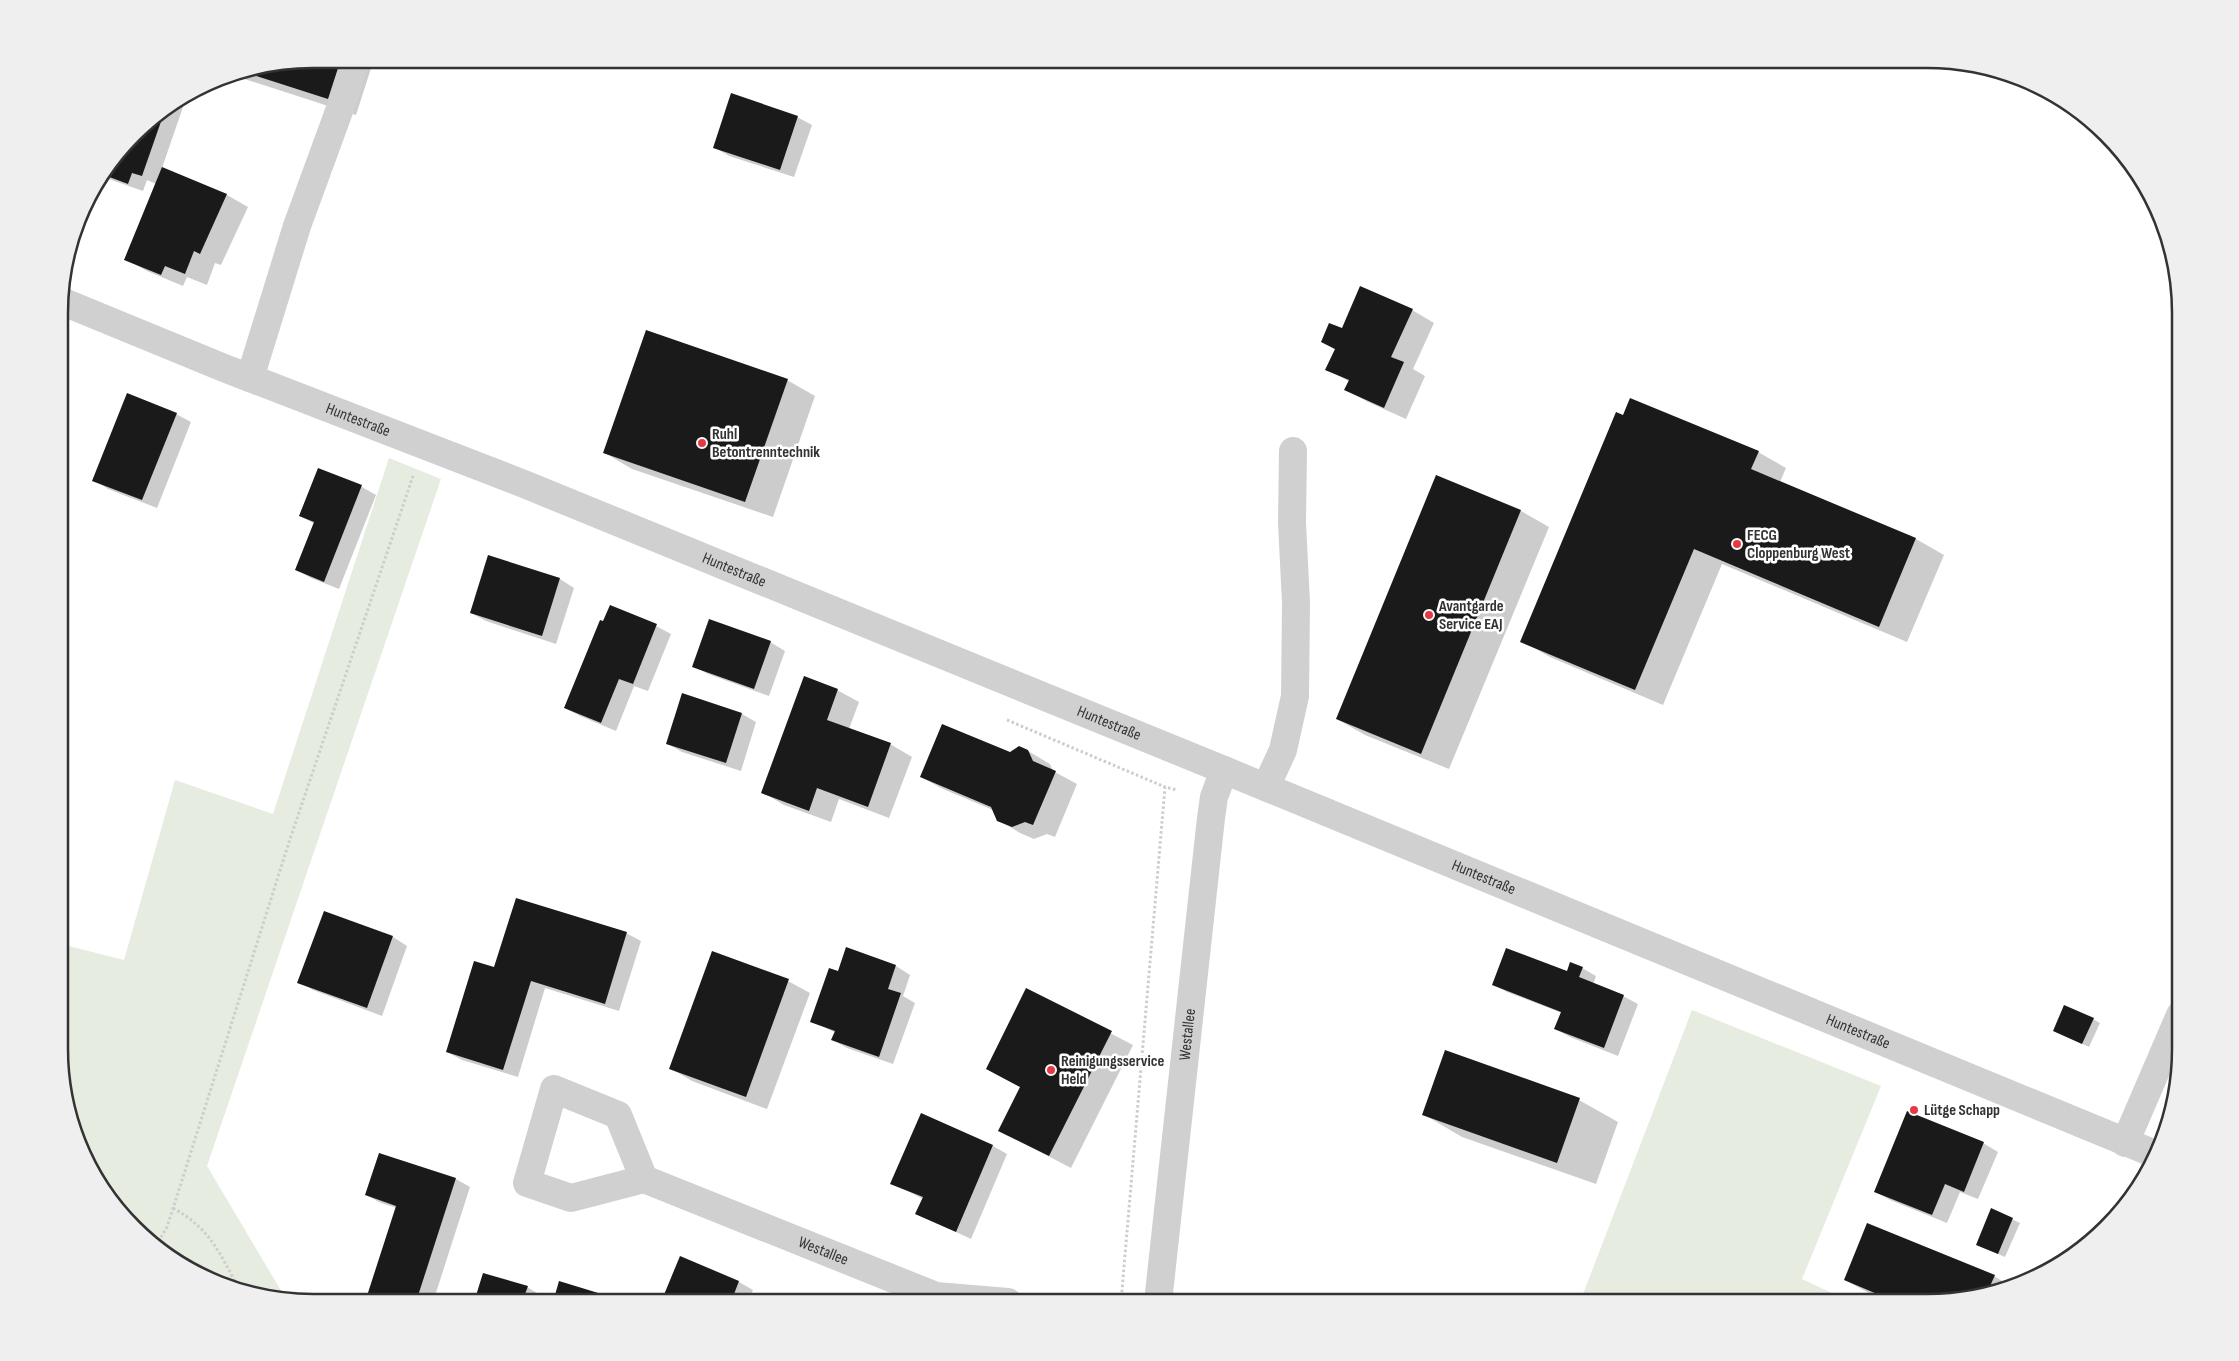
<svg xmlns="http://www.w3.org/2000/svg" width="2239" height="1361" viewBox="0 0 2239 1361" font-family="'Sofia Sans Condensed',sans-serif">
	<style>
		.green { fill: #e6ecdf }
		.shadow { fill: #0003 }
		.building { fill: #1a1a1a }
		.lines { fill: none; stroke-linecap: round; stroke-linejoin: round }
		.path { stroke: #cdcdcd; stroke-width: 3; stroke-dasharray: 2.5 2.5; stroke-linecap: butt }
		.minor { stroke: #d0d0d0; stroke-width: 28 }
		.poi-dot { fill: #e63946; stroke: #fff; stroke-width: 2 }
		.labels { text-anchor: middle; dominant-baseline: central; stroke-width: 5; stroke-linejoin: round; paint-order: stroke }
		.street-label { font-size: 16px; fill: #333; stroke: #fff }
		.poi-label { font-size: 16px; font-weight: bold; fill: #333; stroke: #fff; text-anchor: start }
		.rim { fill: none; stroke: #333; stroke-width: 2.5 }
	</style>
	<rect width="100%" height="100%" fill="#fff"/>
	<!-- green -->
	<g class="green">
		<polygon points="389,458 441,479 207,1166 286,1299 247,1294 185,1268 133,1228 101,1189 72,1130 61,1081 61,944 124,960 175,780 273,814"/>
		<polygon points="1692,1010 1881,1086 1802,1279 1851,1302 1580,1302"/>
	</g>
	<!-- shadow -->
	<g class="shadow">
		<polygon points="313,59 374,59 356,115 232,75"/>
		<polygon points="860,59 870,59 869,62"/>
		<polygon points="176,103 183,107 162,168 227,195 248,207 221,265 215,263 207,285 187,277 183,286 147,271 125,259 156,184 147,180 143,191 103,177 145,122"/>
		<polygon points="797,117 812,125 794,177 729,156 714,147"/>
		<polygon points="1412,310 1434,323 1413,369 1425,376 1406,419 1368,402 1346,390 1350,382 1327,369 1336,350 1322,342 1342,330"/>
		<polygon points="787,380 815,396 773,517 632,469 605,453"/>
		<polygon points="176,414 191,422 157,508 108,489 94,480"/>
		<polygon points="1758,452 1786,468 1780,482 1916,539 1944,555 1907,642 1722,564 1663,705 1550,657 1522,641"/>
		<polygon points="318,470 362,487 376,495 339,589 311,578 297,570 315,524 300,516"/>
		<polygon points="1437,476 1521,511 1549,527 1449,769 1365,735 1337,719"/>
		<polygon points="489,557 560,579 574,588 556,644 486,621 471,613"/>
		<polygon points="656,626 671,634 648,691 634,686 616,731 580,716 565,708"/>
		<polygon points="770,642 785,651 769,696 708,674 693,666"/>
		<polygon points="837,690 859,702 849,729 890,744 912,757 889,818 839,799 831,822 784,805 762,792"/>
		<polygon points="683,695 742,714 756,722 741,771 682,752 668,744"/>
		<polygon points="1028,751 1050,764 1053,771 1077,784 1055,837 1047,834 1034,839 1020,833 998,820 993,810 943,789 921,777 1010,754"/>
		<polygon points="324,912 393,937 407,946 382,1016 313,990 299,982"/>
		<polygon points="626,933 641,941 619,1011 545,988 518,1077 462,1060 447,1052 495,969"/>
		<polygon points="713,953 788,981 810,993 767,1109 692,1081 670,1068"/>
		<polygon points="896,966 910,975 903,996 915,1003 893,1064 847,1048 833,1040 836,1033 812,1021 839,973"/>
		<polygon points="1582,968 1596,976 1593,985 1623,996 1638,1004 1618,1056 1570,1037 1555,1029 1562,1013 1507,992 1493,984 1567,972"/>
		<polygon points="1027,990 1133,1045 1071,1168 1000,1131 1022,1088 987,1069"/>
		<polygon points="2093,1019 2100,1023 2089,1047 2061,1034"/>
		<polygon points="1579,1100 1618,1122 1596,1184 1462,1137 1423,1114"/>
		<polygon points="1983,1143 1998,1152 1978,1199 1960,1192 1947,1223 1890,1200 1876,1192"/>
		<polygon points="993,1146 1007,1154 971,1239 917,1214 923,1199 892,1183"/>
		<polygon points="380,1154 456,1179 470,1187 433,1302 366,1302 397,1208 381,1203 366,1195"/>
		<polygon points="1992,1210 2020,1223 2005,1257 1984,1248"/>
		<polygon points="681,1258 739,1282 753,1290 748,1302 663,1302"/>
		<polygon points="483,1274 527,1287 542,1296 540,1302 475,1302"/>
		<polygon points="1994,1276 2012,1287 1943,1302 1890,1302 1867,1292 1845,1280"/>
		<polygon points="560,1283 607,1297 616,1302 554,1302"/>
	</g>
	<!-- building -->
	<g class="building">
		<polygon points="313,59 341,59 328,99 244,72"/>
		<polygon points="731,93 798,116 780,170 713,148"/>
		<polygon points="165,110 142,176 132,173 128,184 104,175 145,122"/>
		<polygon points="162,167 227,194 200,254 194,251 185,274 165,266 161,275 124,260"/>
		<polygon points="1360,286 1413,309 1391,357 1404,362 1384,408 1344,390 1349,380 1325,370 1335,349 1321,342 1329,323 1342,328"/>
		<polygon points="646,330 788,379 745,502 603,453"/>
		<polygon points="127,393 177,413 142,500 92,481"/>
		<polygon points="1630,398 1759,451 1751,469 1916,538 1879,627 1694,549 1635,690 1520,642 1616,412 1623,415"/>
		<polygon points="318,468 362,485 324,582 295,570 314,522 299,516"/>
		<polygon points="1436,475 1521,510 1421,754 1336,719"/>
		<polygon points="488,555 560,578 542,636 470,613"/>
		<polygon points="610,605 657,624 633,684 619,679 601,723 564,708 600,620 603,621"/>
		<polygon points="709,619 771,641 754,689 692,667"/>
		<polygon points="804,676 838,689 827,720 891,743 868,807 817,788 809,811 761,793"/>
		<polygon points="682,693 742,713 726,763 666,744"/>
		<polygon points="942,724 1010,752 1019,746 1028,750 1033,761 1056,771 1033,825 1025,822 1012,827 997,821 991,807 920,777"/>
		<polygon points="516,898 627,932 605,1004 531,981 503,1070 446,1052 474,961 494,967"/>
		<polygon points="324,911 393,936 367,1008 297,983"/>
		<polygon points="846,947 896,965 888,989 901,993 879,1057 831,1040 835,1031 810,1022 829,968 838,971"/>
		<polygon points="1506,948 1567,971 1570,962 1583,967 1579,977 1624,995 1604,1048 1554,1029 1561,1012 1492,985"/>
		<polygon points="712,951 789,979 746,1097 669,1069"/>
		<polygon points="1026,988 1112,1031 1049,1156 998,1131 1020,1087 986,1069"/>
		<polygon points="2064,1005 2094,1018 2082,1044 2053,1031"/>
		<polygon points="1445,1050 1580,1098 1557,1163 1422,1115"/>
		<polygon points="1907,1111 1984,1142 1964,1192 1945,1184 1932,1215 1874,1192"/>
		<polygon points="921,1113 993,1145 956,1232 915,1214 923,1197 890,1184"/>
		<polygon points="379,1153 456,1178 416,1302 365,1302 396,1206 365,1195"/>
		<polygon points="1991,1208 2013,1218 1998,1254 1976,1245"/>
		<polygon points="1867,1223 1995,1275 1987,1293 1943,1302 1896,1302 1844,1280"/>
		<polygon points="680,1256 739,1281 731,1302 661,1302"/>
		<polygon points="483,1273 528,1286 523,1300 528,1302 474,1302"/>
		<polygon points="559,1281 608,1296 606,1302 553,1302"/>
	</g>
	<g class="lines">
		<!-- path -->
		<g class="path">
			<polyline points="1007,720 1165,787"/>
			<path d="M 173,1208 C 211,1229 220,1254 240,1291"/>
			<polyline points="156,1246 167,1227 177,1196 289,842 413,476"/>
			<polyline points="1121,1302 1165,787 1177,790"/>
		</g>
		<!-- minor -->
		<g class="minor">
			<path id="s1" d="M 61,301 L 224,368 L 524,484 L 1224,770 L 2155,1154"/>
			<polyline points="250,378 297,226 342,103 356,59"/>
			<polyline points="1266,787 1283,750 1295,696 1296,603 1292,523 1293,451"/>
			<polyline points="2125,1143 2180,1015"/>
			<path id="s2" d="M 644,1179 L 618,1115 L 554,1089 L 527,1183 L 571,1198 L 644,1179 L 936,1296 L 1008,1302"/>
			<path id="s3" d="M 1158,1302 L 1211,818 L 1214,797 L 1224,770"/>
		</g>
	</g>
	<!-- markers -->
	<g class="poi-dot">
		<circle cx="702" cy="443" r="5"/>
		<circle cx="1737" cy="544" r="5"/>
		<circle cx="1429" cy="615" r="5"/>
		<circle cx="1051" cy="1070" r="5"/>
		<circle cx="1914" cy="1110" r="5"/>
	</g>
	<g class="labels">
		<!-- street labels -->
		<g class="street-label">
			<text stroke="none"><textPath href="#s1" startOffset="320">Huntestraße</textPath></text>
			<text stroke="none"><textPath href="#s1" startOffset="725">Huntestraße</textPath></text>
			<text stroke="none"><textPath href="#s1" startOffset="1130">Huntestraße</textPath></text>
			<text stroke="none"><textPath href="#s1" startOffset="1535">Huntestraße</textPath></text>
			<text stroke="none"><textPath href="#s1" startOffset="1940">Huntestraße</textPath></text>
			<text stroke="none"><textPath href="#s3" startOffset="269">Westallee</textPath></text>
			<text stroke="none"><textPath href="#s2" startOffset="551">Westallee</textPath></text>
		</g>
		<!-- poi labels -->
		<g class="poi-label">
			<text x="712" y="434">Ruhl<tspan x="712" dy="18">Betontrenntechnik</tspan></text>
			<text x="1747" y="535">FECG<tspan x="1747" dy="18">Cloppenburg West</tspan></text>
			<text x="1439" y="606">Avantgarde<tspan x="1439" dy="18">Service EAJ</tspan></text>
			<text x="1061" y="1061">Reinigungsservice<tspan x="1061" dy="18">Held</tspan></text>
			<text x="1924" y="1110">Lütge Schapp</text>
		</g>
	</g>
	<!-- crop -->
	<path d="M0 0H2239V1361H0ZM313 68H1927A245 245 0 0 1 2172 313V1049A245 245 0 0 1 1927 1294H313A245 245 0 0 1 68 1049V313A245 245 0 0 1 313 68Z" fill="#efefef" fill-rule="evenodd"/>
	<path class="rim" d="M313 68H1927A245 245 0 0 1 2172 313V1049A245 245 0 0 1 1927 1294H313A245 245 0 0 1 68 1049V313A245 245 0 0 1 313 68Z"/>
</svg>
